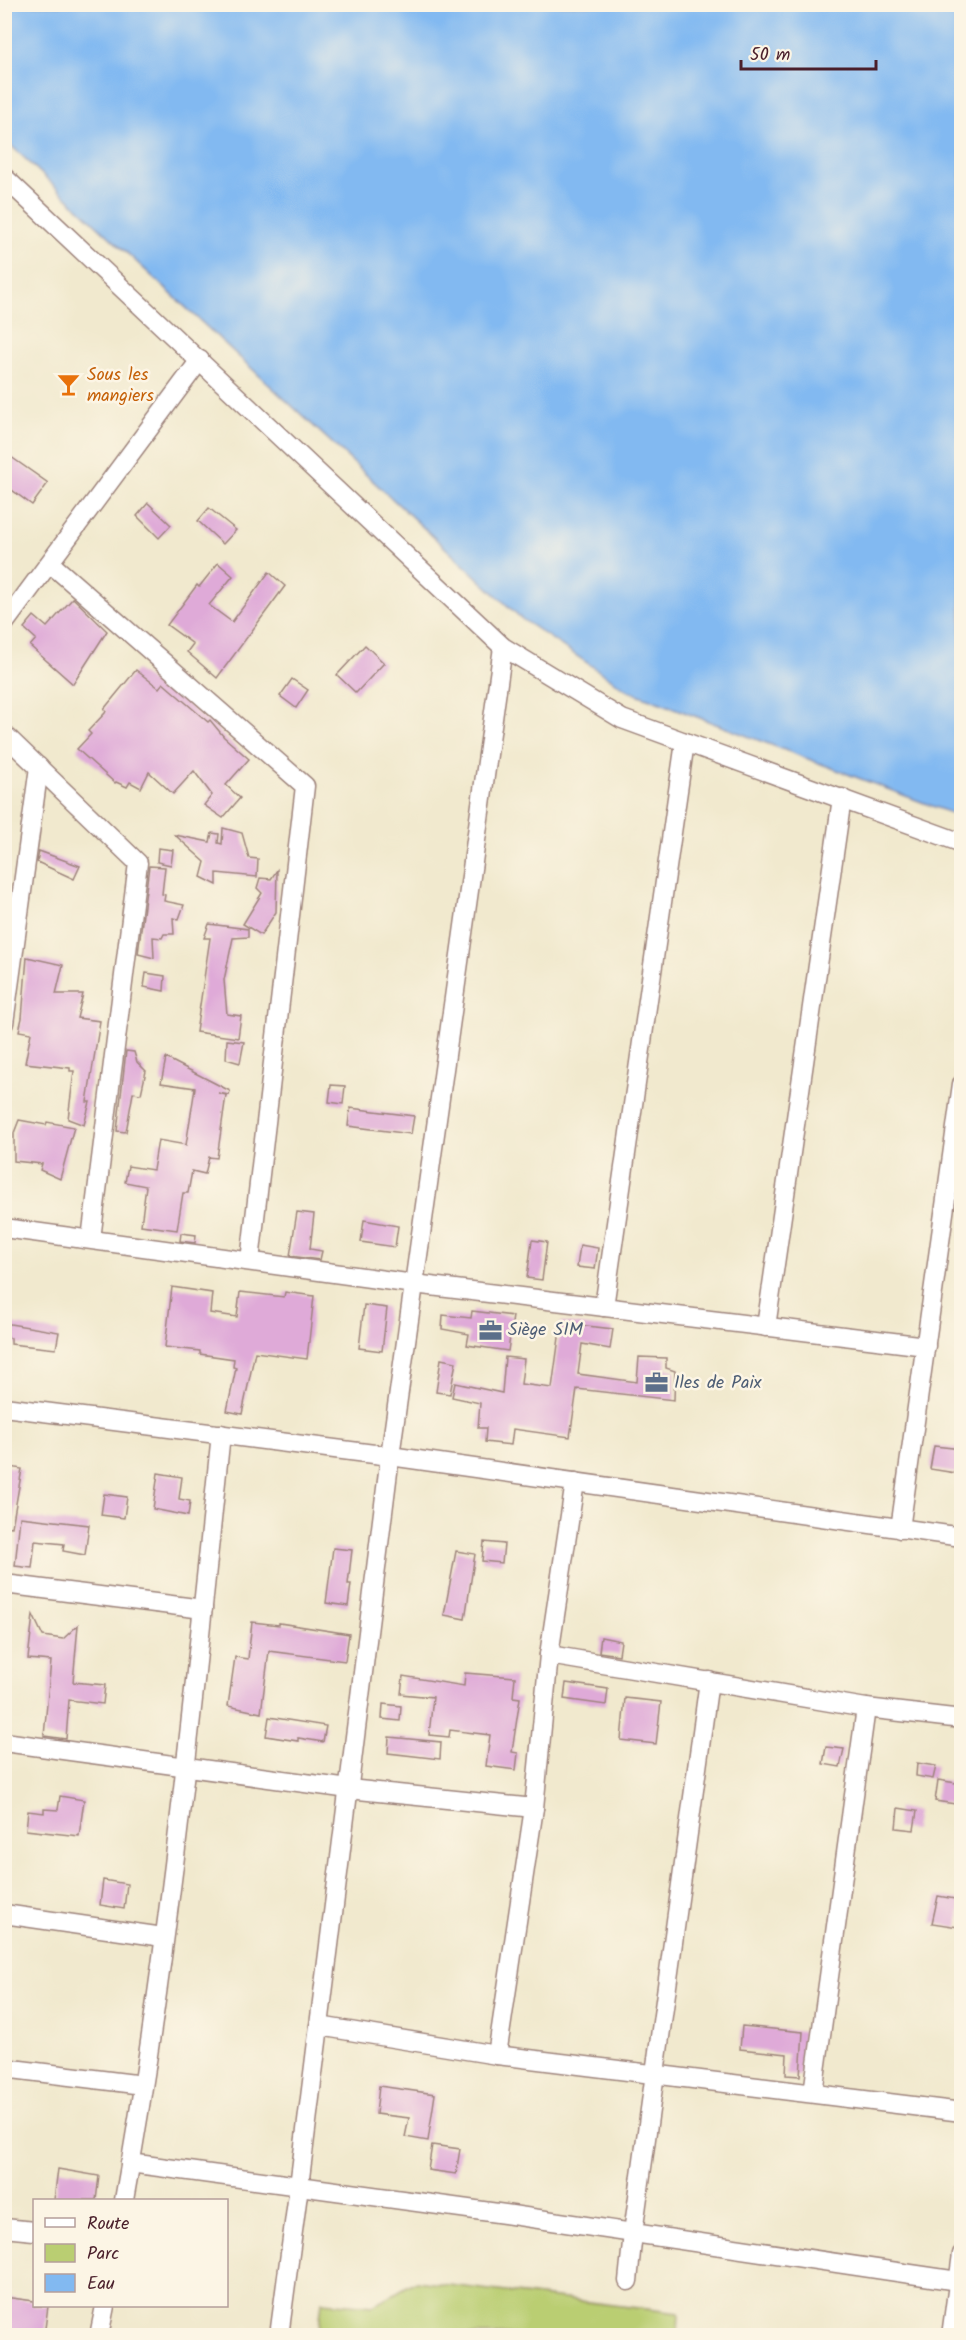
<svg xmlns="http://www.w3.org/2000/svg" width="966" height="2340" viewBox="0 0 966 2340" font-family="Kalam,sans-serif">
	<style>
		.green { fill: #bace72; stroke: #82764e; stroke-width: 1.5 }
		.water { fill: #82b9f1; stroke: #666c8e; stroke-width: 1.5 }
		.building { fill: #dfaad8 }
		.lines { fill: none; stroke-linecap: round; stroke-linejoin: round }
		.minor-casing { stroke: #9e847c; stroke-width: 21 }
		.minor { stroke: #fff; stroke-width: 18 }
		.labels { text-anchor: middle; dominant-baseline: central; stroke-width: 5; stroke-linejoin: round; paint-order: stroke }
		.food-label { font-size: 18px; fill: #c56008; stroke: #fcf5e5; text-anchor: start }
		.service-label { font-size: 18px; fill: #4e5e75; stroke: #fcf5e5; text-anchor: start }
	</style>
	<rect width="100%" height="100%" fill="#fcf5e5"/>
	<filter id="ink" filterUnits="userSpaceOnUse"><feTurbulence type="fractalNoise" baseFrequency=".0167" numOctaves="2"/><feDisplacementMap in="SourceGraphic" scale="12" xChannelSelector="R" yChannelSelector="G"/><feConvolveMatrix kernelMatrix="1 2 1 2 8 2 1 2 1" color-interpolation-filters="sRGB"/></filter>
	<filter id="wash" filterUnits="userSpaceOnUse"><feTurbulence type="fractalNoise" baseFrequency=".008" numOctaves="4" result="noise"/><feDisplacementMap in="SourceGraphic" scale="24" xChannelSelector="R" yChannelSelector="G"/><feGaussianBlur stdDeviation="1.35" result="paint"/><feColorMatrix in="noise" values="0 0 0 0 0 0 0 0 0 0 0 0 0 0 0 0 0 1.4 0 .05"/><feComposite in="paint" operator="in"/></filter>
	<g filter="url(#wash)">
		<rect width="100%" height="100%" fill="#f1e9ce"/>
		<!-- green -->
		<polygon class="green" points="416,2281 679,2313 678,2335 318,2335 322,2302 373,2306"/>
		<!-- water -->
		<polygon class="water" points="4,5 961,5 961,817 629,691 522,619 5,140"/>
		<g id="blocks">
			<!-- building -->
			<g class="building">
				<polygon points="4,452 48,483 32,505 4,484"/>
				<polygon points="148,503 171,525 159,538 137,516"/>
				<polygon points="209,508 236,530 223,544 198,521"/>
				<polygon points="218,563 233,576 209,605 232,622 269,572 285,586 217,678 187,652 193,644 167,625 197,585 199,587"/>
				<polygon points="73,598 107,631 73,684 30,646 36,639 24,628 34,616 47,627"/>
				<polygon points="365,645 384,663 356,693 337,675"/>
				<polygon points="136,670 159,688 163,683 208,722 210,720 224,737 249,759 226,785 240,798 223,818 204,805 212,795 194,771 173,794 149,772 141,788 130,782 127,787 116,782 115,783 77,749 91,734 88,731 105,713 106,711 104,709"/>
				<polygon points="292,679 308,690 296,708 280,696"/>
				<polygon points="223,828 242,833 249,858 258,859 257,877 217,873 217,885 201,877 205,862 175,835 210,842 212,833 219,834 218,843 222,844"/>
				<polygon points="158,848 173,850 171,865 157,862"/>
				<polygon points="39,851 80,866 74,879 37,862"/>
				<polygon points="149,866 165,867 162,894 165,895 164,901 184,905 179,919 173,918 174,934 164,934 162,938 153,937 154,958 138,954"/>
				<polygon points="277,870 276,912 261,935 243,924 262,893 257,888 260,878 271,879"/>
				<polygon points="209,924 248,929 248,937 233,938 224,980 227,1014 241,1016 238,1038 196,1032 210,938 204,938"/>
				<polygon points="27,957 63,965 56,994 83,994 77,1018 100,1021 87,1102 90,1102 84,1125 68,1119 74,1071 70,1071 70,1068 25,1063 31,1033 19,1031 22,1018"/>
				<polygon points="146,973 165,976 164,991 144,987"/>
				<polygon points="227,1040 244,1042 240,1063 226,1059"/>
				<polygon points="126,1051 134,1052 137,1062 146,1071 141,1094 133,1093 126,1132 117,1131"/>
				<polygon points="166,1058 230,1091 229,1095 218,1093 226,1095 217,1158 209,1157 205,1174 192,1171 188,1193 183,1193 177,1230 141,1225 146,1186 125,1182 128,1166 153,1170 158,1140 186,1145 195,1088 161,1083"/>
				<polygon points="331,1085 345,1086 343,1104 329,1102"/>
				<polygon points="350,1108 414,1116 411,1134 348,1126"/>
				<polygon points="19,1120 46,1125 47,1122 74,1127 60,1179 40,1170 42,1164 14,1161 14,1133"/>
				<polygon points="297,1212 314,1214 310,1249 322,1251 320,1260 290,1256"/>
				<polygon points="364,1220 398,1226 395,1247 361,1242"/>
				<polygon points="181,1233 196,1235 195,1243 180,1241"/>
				<polygon points="532,1240 547,1242 542,1280 527,1278"/>
				<polygon points="580,1245 598,1248 595,1269 577,1267"/>
				<polygon points="172,1287 212,1293 210,1313 237,1317 240,1292 284,1297 285,1292 314,1296 307,1359 255,1352 242,1414 227,1411 236,1368 233,1367 234,1359 200,1354 200,1351 165,1347"/>
				<polygon points="364,1305 387,1308 382,1351 359,1348"/>
				<polygon points="472,1311 513,1316 508,1351 467,1345 469,1334 442,1329 443,1315 471,1318"/>
				<polygon points="4,1323 59,1332 56,1349 11,1344 11,1338 4,1337"/>
				<polygon points="561,1323 613,1329 610,1349 582,1344 578,1374 637,1382 639,1357 666,1358 666,1368 675,1371 674,1400 577,1389 570,1437 513,1429 511,1445 485,1442 486,1428 478,1428 480,1403 452,1397 455,1383 502,1393 505,1357 524,1359 521,1384 552,1388"/>
				<polygon points="441,1359 456,1362 450,1394 436,1392"/>
				<polygon points="934,1446 962,1449 962,1474 930,1469"/>
				<polygon points="4,1466 22,1469 12,1527 4,1526"/>
				<polygon points="158,1473 182,1477 179,1499 190,1501 188,1516 153,1509"/>
				<polygon points="104,1494 127,1497 124,1518 101,1515"/>
				<polygon points="20,1517 89,1525 85,1555 63,1551 64,1544 35,1541 32,1568 15,1566"/>
				<polygon points="484,1542 504,1544 502,1563 482,1561"/>
				<polygon points="333,1548 352,1550 348,1584 351,1584 348,1606 326,1603"/>
				<polygon points="456,1551 475,1554 465,1619 444,1615"/>
				<polygon points="33,1615 43,1636 63,1639 78,1625 73,1682 105,1685 103,1704 69,1700 66,1739 44,1736 51,1661 28,1659"/>
				<polygon points="252,1622 279,1625 279,1623 349,1634 345,1661 269,1651 261,1713 228,1706 235,1657 248,1659"/>
				<polygon points="601,1637 621,1641 619,1655 599,1652"/>
				<polygon points="465,1673 515,1677 513,1697 520,1698 512,1752 518,1753 516,1770 486,1766 490,1735 450,1730 449,1737 429,1735 433,1697 401,1694 403,1676 464,1686"/>
				<polygon points="566,1683 608,1689 606,1705 564,1699"/>
				<polygon points="625,1698 661,1702 656,1744 621,1740"/>
				<polygon points="383,1704 401,1706 400,1721 382,1719"/>
				<polygon points="269,1717 326,1726 323,1742 298,1738 298,1741 266,1736"/>
				<polygon points="389,1737 441,1742 440,1759 388,1753"/>
				<polygon points="826,1747 844,1749 840,1767 823,1764"/>
				<polygon points="917,1763 936,1766 933,1779 916,1776"/>
				<polygon points="938,1780 962,1784 962,1805 935,1801"/>
				<polygon points="60,1796 84,1800 79,1836 26,1830 28,1811 44,1813 44,1809 58,1810"/>
				<polygon points="898,1808 917,1811 914,1830 896,1828"/>
				<polygon points="103,1880 127,1884 124,1909 100,1905"/>
				<polygon points="938,1896 961,1900 958,1927 932,1923"/>
				<polygon points="742,2026 803,2032 800,2076 786,2075 787,2054 740,2049"/>
				<polygon points="379,2086 435,2094 428,2141 405,2137 409,2118 376,2114"/>
				<polygon points="432,2145 460,2149 456,2174 428,2170"/>
				<polygon points="58,2169 99,2176 96,2200 54,2200"/>
				<polygon points="4,2297 34,2301 34,2306 48,2306 44,2336 4,2336"/>
			</g>
		</g>
	</g>
	<g filter="url(#ink)">
		<use href="#blocks" fill-opacity="0" stroke="#9e847c" stroke-width="1.5"/>
		<g class="lines">
			<defs>
				<g id="minor">
					<polyline points="4,177 503,647 622,719 962,843"/>
					<polyline points="50,563 305,786 250,1261"/>
					<polyline points="4,624 200,360"/>
					<polyline points="4,734 138,863 91,1239"/>
					<polyline points="4,1023 39,767"/>
					<polyline points="4,1228 414,1284 926,1346"/>
					<polyline points="604,1307 685,742"/>
					<polyline points="766,1327 842,798"/>
					<polyline points="4,1407 390,1456 962,1537"/>
					<polyline points="900,1529 962,1084"/>
					<polyline points="4,1584 203,1609"/>
					<polyline points="549,1655 866,1708 962,1719"/>
					<polyline points="4,1742 349,1789 534,1808"/>
					<polyline points="4,1914 163,1937"/>
					<polyline points="319,2026 497,2055 962,2112"/>
					<polyline points="497,2055 534,1808 549,1655 575,1482"/>
					<polyline points="4,2068 143,2085"/>
					<polyline points="813,2093 866,1708"/>
					<polyline points="130,2163 505,2214 958,2281"/>
					<path d="M 124,2200 C 170,1947 194,1690 221,1434"/>
					<polyline points="4,2228 34,2231"/>
					<polyline points="628,2281 633,2233 709,1681"/>
					<polyline points="99,2336 105,2306"/>
					<polyline points="279,2336 299,2186 390,1456 503,647"/>
					<polyline points="951,2336 962,2254"/>
				</g>
			</defs>
			<!-- minor casing -->
			<use href="#minor" class="minor-casing"/>
			<!-- minor -->
			<use href="#minor" class="minor"/>
		</g>
	</g>
	<!-- icons -->
	<defs>
		<symbol id="bar-bare" viewBox="-9 -9 18 18"><path d="M-6-5H6L.8 .8V4.5H3.5V6h-7V4.5H-.8V.8Z" fill="#e8710a" stroke="#fcf5e5" stroke-width="2.5" paint-order="stroke"/></symbol>
		<symbol id="office-bare" viewBox="-9 -9 18 18"><path d="M-6-3h4V-5.5h4V-3h4V5H-6ZM-1-4.5V-3h2v-1.5ZM-6 0V1H6V0Z" fill="#5c6f8a" stroke="#fcf5e5" stroke-width="2.5" paint-order="stroke"/></symbol>
	</defs>
	<g fill-rule="evenodd">
		<use href="#bar-bare" x="52" y="368" width="33" height="33"/>
		<use href="#office-bare" x="474" y="1314" width="33" height="33"/>
		<use href="#office-bare" x="640" y="1366" width="33" height="33"/>
	</g>
	<g class="labels">
		<!-- food labels -->
		<g class="food-label">
			<text x="87" y="375">Sous les<tspan x="87" dy="21">mangiers</tspan></text>
		</g>
		<!-- service labels -->
		<g class="service-label">
			<text x="508" y="1330">Siège SIM</text>
			<text x="674" y="1383">Iles de Paix</text>
		</g>
	</g>
	<!-- margin -->
	<rect width="966" height="2340" fill="none" stroke="#fcf5e5" stroke-width="24"/>
	<!-- legend -->
	<rect x="33" y="2199" width="195" height="108" fill="#fcf5e5" stroke="#b59f9b" stroke-width="1.5"/>
	<rect x="45" y="2218" width="30" height="9" fill="#ffffff" stroke="#b59f9b" stroke-width="1.5"/>
	<text x="87" y="2229" font-size="18" fill="#4a1f2b">Route</text>
	<rect x="45" y="2244" width="30" height="18" fill="#bace72" stroke="#b59f9b" stroke-width="1.5"/>
	<text x="87" y="2259" font-size="18" fill="#4a1f2b">Parc</text>
	<rect x="45" y="2274" width="30" height="18" fill="#82b9f1" stroke="#b59f9b" stroke-width="1.5"/>
	<text x="87" y="2289" font-size="18" fill="#4a1f2b">Eau</text>
	<!-- scale -->
	<path d="M741 60v9h135v-9" fill="none" stroke="#4a1f2b" stroke-width="3"/>
	<text x="750" y="60" font-size="18" fill="#4a1f2b" stroke="#fcf5e5" stroke-width="4.5" paint-order="stroke">50 m</text>
</svg>
